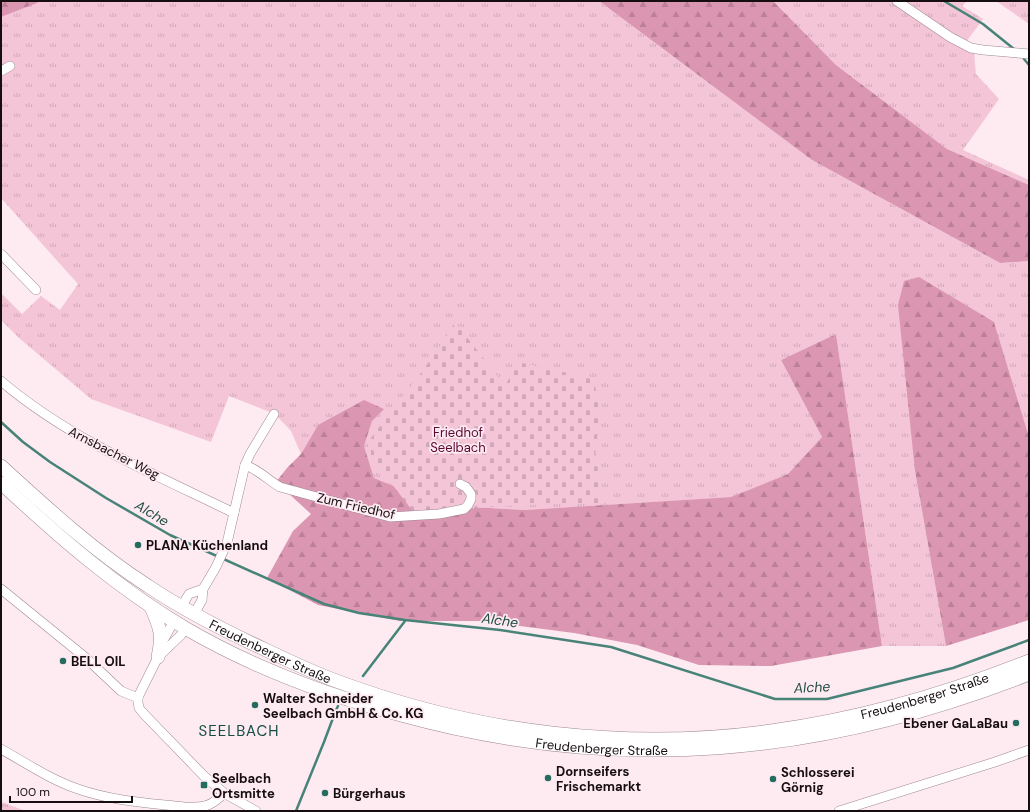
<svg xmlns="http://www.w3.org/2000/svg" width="1030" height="812" viewBox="0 0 1030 812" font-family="'DM Sans',sans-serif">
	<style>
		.grass { fill: url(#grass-tufts) }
		.forest { fill: url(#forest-firs) }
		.cemetery { fill: url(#cemetery-stones) }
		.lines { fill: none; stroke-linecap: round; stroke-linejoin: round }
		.stream { stroke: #488378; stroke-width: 2.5 }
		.street-casing { stroke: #9f8991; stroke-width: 10 }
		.secondary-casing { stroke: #9f8991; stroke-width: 14 }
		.street { stroke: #fff; stroke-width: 9 }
		.secondary { stroke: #fff; stroke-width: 13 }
		.poi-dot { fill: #256b5f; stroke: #feeaf1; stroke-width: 1.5 }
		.labels { text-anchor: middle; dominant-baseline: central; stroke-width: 3.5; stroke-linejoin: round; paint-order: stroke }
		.park-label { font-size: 13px; fill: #5b0834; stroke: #feeaf1 }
		.street-label { font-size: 13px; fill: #150d10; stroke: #feeaf1 }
		.poi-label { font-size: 13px; font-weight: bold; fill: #150d10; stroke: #feeaf1; text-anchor: start }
		.water-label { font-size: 14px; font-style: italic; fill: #234c44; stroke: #feeaf1 }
		.quarter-label { font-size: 15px; letter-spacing: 1px; fill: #134c43; stroke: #feeaf1 }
	</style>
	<defs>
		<pattern id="grass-tufts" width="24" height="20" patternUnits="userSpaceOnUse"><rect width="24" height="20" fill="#f4c5d6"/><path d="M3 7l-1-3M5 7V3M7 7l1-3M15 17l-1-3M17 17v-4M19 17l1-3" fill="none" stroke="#d0a8b7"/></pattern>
		<pattern id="forest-firs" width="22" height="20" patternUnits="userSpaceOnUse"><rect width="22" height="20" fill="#db96b1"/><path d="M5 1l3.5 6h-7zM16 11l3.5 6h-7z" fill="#bb8097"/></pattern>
		<pattern id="cemetery-stones" width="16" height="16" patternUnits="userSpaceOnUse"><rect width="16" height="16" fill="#f4c5d6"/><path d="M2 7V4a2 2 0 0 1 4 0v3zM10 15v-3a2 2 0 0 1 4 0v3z" fill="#d0a8b7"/></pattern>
	</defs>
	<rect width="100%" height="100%" fill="#feeaf1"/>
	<!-- grass -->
	<g class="grass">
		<polygon points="40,1 599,1 812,160 1000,263 1029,261 1029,437 994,322 915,471 946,646 882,646 836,334 781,360 822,437 788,474 732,497 524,510 474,507 401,489 374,478 364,446 372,420 384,408 318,425 301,454 291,431 275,414 229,396 211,442 91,399 19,338 1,320 1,293 22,314 41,296 60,310 78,284 1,198 1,17"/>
		<polygon points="773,1 967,1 962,6 983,19 966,42 974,53 976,74 999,99 963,150 1029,180 1029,185 947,149 836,65"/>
		<polygon points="996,1 1029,1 1029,24"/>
		<polygon points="1,802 26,811 1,811"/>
	</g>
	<!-- forest -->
	<g class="forest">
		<polygon points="1,1 40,1 37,3 1,17"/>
		<polygon points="599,1 773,1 836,65 947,149 1029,185 1029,261 1000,263 812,160"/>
		<polygon points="919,277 994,322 1029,437 1029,620 946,646 915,471 898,305 904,281"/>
		<polygon points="836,334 882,646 771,666 699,665 637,645 574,633 480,621 400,621 318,605 267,578 293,531 311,514 276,482 287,468 301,454 318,425 364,400 384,409 372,421 364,446 374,478 401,489 474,507 524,510 731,497 788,474 822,437 781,360"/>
	</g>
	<!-- cemetery -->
	<path class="cemetery" d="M 455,322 L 505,386 L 518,362 L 594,379 L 600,416 L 595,455 L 597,460 L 601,504 C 538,503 476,507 415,514 L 371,457 L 371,438 L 394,407 L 417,379 L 448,334 Z"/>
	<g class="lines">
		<!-- stream -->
		<g class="stream">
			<polyline points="944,1 983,24 1014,49"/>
			<polyline points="1024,59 1029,65"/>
			<polyline points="1,422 23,442 50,462 106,498 170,535 324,604 359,613 405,620 500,630 611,647 775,699 827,699 953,668 1029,640"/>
			<polyline points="363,676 405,621"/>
			<polyline points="296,811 324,742 336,710 338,706"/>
		</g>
		<defs>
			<g id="street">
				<polyline points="897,1 950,37 971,48 983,50 1029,54"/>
				<polyline points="1,71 10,66"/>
				<polyline points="1,254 36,290"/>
				<path d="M 1,381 C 69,439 154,474 234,513"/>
				<path d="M 245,465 C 259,470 268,480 280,487 L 390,517 L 439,514 L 464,509 L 468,505 L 471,499 L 471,494 L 466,487 L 460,484"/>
				<polyline points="1,589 86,658 121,691 138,698"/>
				<polyline points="181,607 189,594 203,589"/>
				<polyline points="194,614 202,600 203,589 216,567 227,543 245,465 250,454 274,414"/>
				<polyline points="185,628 181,635 158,657 140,693 138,698 138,702 139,708 143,713 204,776 224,793 256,811"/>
				<polyline points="161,644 174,621"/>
				<path d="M 1,749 C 26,763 51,780 78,789 C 112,801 149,803 184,807 C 203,808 211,807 224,793"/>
				<polyline points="839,811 995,762 1029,750"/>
			</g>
			<g id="secondary">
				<path id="s1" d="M 1,466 C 48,509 95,552 148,586 C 185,611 225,631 266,650 C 291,662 316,674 342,683 C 478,733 627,751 771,731 C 860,719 946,694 1029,661"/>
				<path id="s2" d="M 1,483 C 59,537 116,587 185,628 C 252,667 326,695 401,715 C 619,775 820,756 1029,674"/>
				<path d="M 151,607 C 160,627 163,635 158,657"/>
			</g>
		</defs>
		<!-- street casing -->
		<use href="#street" class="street-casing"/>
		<!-- secondary casing -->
		<use href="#secondary" class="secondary-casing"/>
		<!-- street -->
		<use href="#street" class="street"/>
		<!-- secondary -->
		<use href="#secondary" class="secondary"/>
	</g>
	<!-- markers -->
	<g class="poi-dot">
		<circle cx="138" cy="545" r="4"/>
		<circle cx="63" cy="661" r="4"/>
		<circle cx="255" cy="705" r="4"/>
		<circle cx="1016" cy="723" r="4"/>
		<circle cx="548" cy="778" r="4"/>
		<circle cx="773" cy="779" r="4"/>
		<rect x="200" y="781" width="8" height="8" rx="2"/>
		<circle cx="325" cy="793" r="4"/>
	</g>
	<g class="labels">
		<!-- park labels -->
		<g class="park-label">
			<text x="458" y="432">Friedhof<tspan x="458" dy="15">Seelbach</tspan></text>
		</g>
		<!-- street labels -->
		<g class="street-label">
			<text transform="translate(114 453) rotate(27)">Arnsbacher Weg</text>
			<text transform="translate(356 506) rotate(13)">Zum Friedhof</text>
			<text stroke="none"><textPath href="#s1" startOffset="329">Freudenberger Straße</textPath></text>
			<text stroke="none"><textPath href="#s1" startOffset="1001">Freudenberger Straße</textPath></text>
			<text stroke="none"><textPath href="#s2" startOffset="672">Freudenberger Straße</textPath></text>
		</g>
		<!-- poi labels -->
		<g class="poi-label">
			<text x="146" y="545">PLANA Küchenland</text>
			<text x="71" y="661">BELL OIL</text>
			<text x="263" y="698">Walter Schneider<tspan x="263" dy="15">Seelbach GmbH &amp; Co. KG</tspan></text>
			<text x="1008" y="723" text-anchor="end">Ebener GaLaBau</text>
			<text x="556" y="771">Dornseifers<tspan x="556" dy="15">Frischemarkt</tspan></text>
			<text x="781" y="772">Schlosserei<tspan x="781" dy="15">Görnig</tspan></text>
			<text x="212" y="778">Seelbach<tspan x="212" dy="15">Ortsmitte</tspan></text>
			<text x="333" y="793">Bürgerhaus</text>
		</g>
		<!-- water labels -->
		<g class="water-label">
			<text transform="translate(152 513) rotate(31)">Alche</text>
			<text transform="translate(500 620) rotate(8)">Alche</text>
			<text transform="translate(812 687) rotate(-3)">Alche</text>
		</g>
		<!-- quarter labels -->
		<g class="quarter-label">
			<text x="239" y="731">SEELBACH</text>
		</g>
	</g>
	<!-- border -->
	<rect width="1030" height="812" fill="none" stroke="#150d10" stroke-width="4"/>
	<!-- scale -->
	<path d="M10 796v6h122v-6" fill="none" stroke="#150d10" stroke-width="2"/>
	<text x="16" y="796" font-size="12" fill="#150d10" stroke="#feeaf1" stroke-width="3" paint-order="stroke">100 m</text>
</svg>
